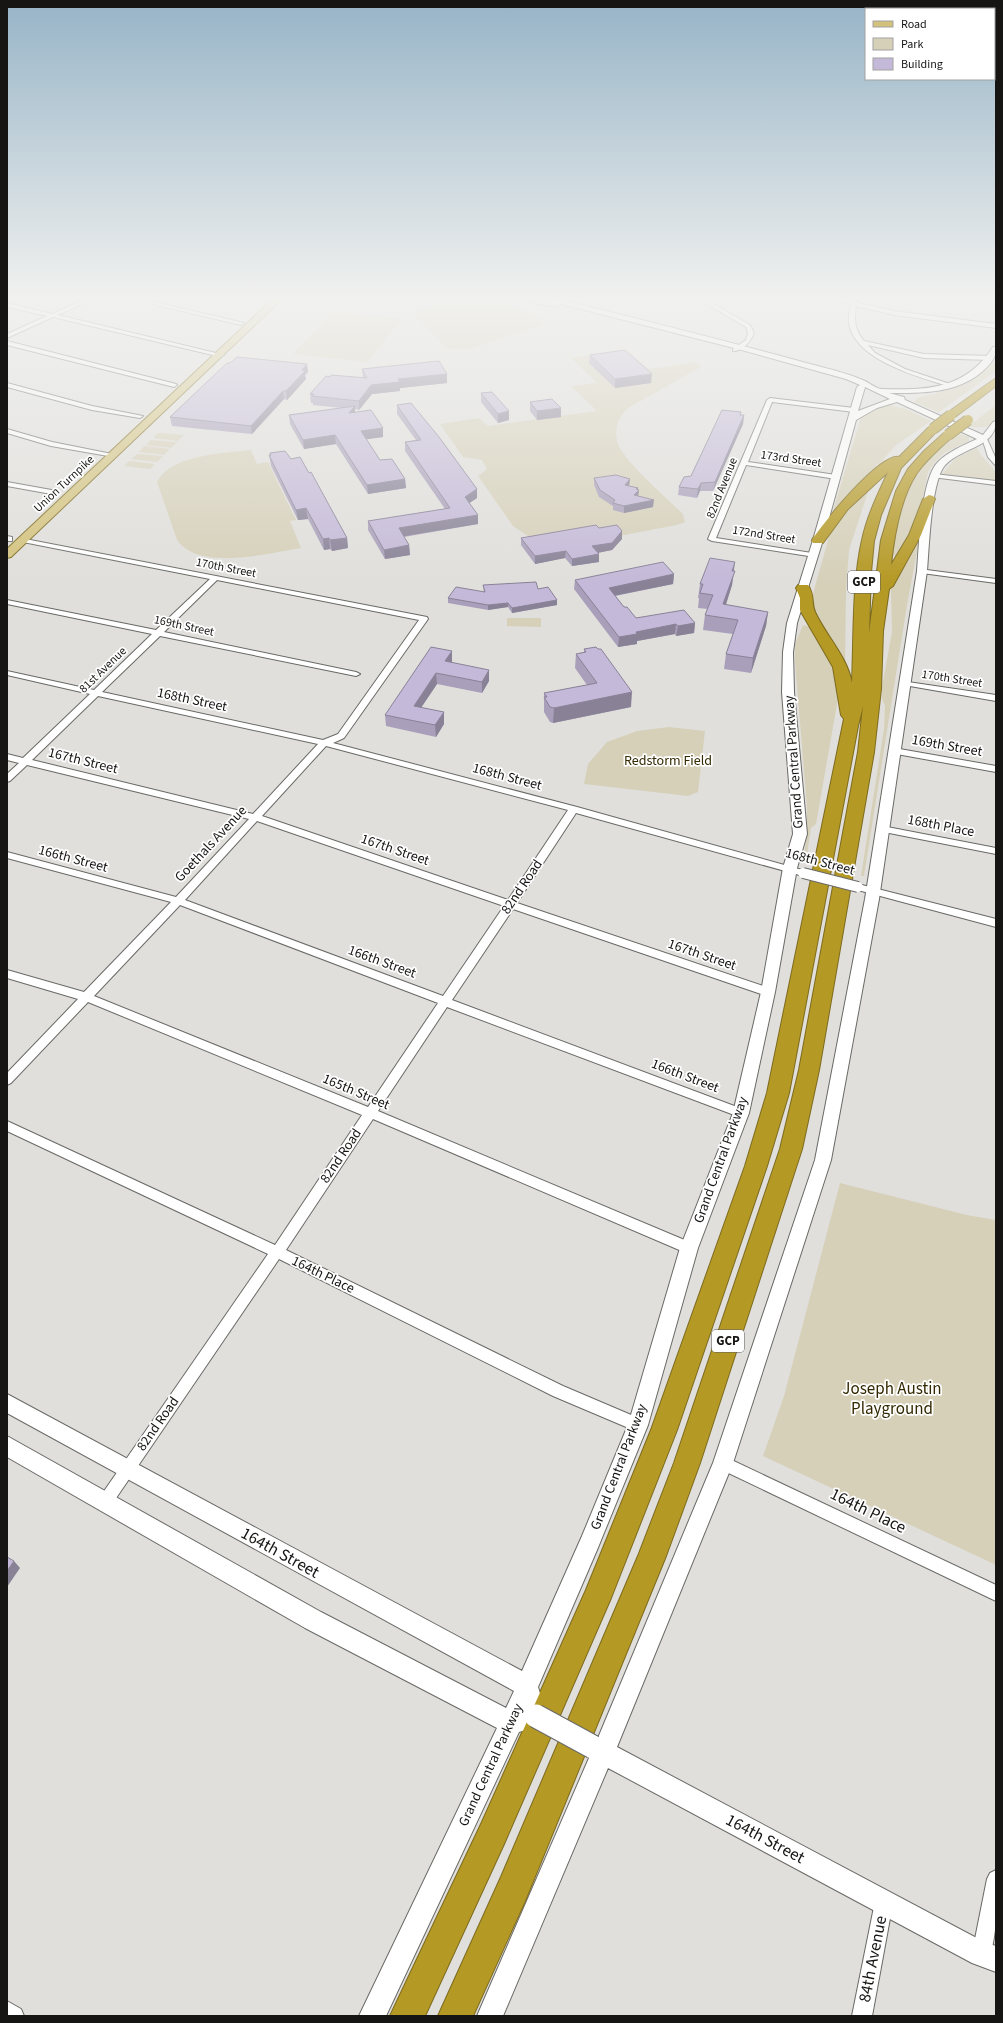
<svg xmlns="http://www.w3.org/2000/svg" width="1003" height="2023" viewBox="0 0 1003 2023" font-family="'Source Sans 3',sans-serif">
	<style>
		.green { fill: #d6d0b9 }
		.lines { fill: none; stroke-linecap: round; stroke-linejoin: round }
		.street-casing { stroke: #696966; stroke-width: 2 }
		.secondary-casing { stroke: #696966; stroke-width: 2 }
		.primary-casing { stroke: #7d6b1f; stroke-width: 2 }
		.highway-casing { stroke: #7d6b1f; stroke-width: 2 }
		.street { fill: #fff; fill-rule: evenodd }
		.secondary { fill: #fff; fill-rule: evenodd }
		.primary { fill: #d3c27c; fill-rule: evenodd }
		.highway { fill: #b59925; fill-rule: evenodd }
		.street-bridge-casing { stroke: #696966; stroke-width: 12; stroke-linecap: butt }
		.secondary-bridge-casing { stroke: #696966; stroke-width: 25; stroke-linecap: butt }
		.highway-bridge-casing { stroke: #7d6b1f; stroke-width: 12; stroke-linecap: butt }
		.street-bridge { stroke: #fff; stroke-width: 10 }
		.secondary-bridge { stroke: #fff; stroke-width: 23 }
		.highway-bridge { stroke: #b59925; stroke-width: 10 }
		.wall { fill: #a99fba }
		.shaded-wall { fill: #898297 }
		.building { fill: #c4b9d8; stroke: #898297 }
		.labels { text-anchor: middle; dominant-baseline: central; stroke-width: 3.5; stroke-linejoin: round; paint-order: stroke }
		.far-street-label { font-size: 12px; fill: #161514; stroke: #fff }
		.shield { fill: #fff; stroke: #5c5b5a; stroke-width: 1 }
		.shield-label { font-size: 13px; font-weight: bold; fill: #161514 }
		.street-label { font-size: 14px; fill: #161514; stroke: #fff }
		.park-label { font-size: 14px; fill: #332800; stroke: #fff }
		.near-park-label { font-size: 17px; fill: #332800; stroke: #fff }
		.near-street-label { font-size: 17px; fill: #161514; stroke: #fff }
	</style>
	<rect width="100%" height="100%" fill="#e0dfdc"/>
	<!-- green -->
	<g class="green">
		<polygon points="470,302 505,305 535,315 543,325 467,350 447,348 412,314 430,306"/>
		<polygon points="333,313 402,319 367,362 293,354"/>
		<path d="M 625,350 L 649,369 L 696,362 L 701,367 L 628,408 C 619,417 614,427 617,441 C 620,458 669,500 683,514 L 685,522 L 677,525 L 619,536 L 609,526 L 534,540 L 513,526 L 478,476 L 487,469 L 482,460 L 463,457 L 440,424 L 479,418 L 488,426 L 597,411 L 571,386 L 597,383 L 571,358 Z"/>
		<path d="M 996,360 L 996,371 L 939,412 L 914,402 L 917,398 C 947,390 975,385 996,360 Z"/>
		<polygon points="889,405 906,409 931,421 896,445 880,463 875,466 880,467 832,514 861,417 879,407"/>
		<path d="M 996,405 C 996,409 997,414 996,418 C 993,428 977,429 969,426 Z"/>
		<polygon points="158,433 159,433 184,435 178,441 153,438"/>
		<path d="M 959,434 L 969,437 L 969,441 L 944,453 L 935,462 L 928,472 L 918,519 L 896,556 L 892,555 C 893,522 904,484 927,458 C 936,448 947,441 959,434 Z"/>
		<polygon points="151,440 177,442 171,448 146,445"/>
		<polygon points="144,446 170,449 164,455 139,452"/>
		<polygon points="977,448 981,455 996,472 996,481 942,474 956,458"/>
		<path d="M 251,450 L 257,464 L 268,462 L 296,520 L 290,521 L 301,548 C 268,553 200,572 177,540 L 157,482 C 170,455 224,453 251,450 Z"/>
		<polygon points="137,454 163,456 157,462 131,459"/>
		<polygon points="129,461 155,464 150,469 124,466"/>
		<polygon points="863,492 868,492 849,550 846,590 845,671 811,611 812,597 832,526"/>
		<polygon points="921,530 907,605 864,876 861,876 884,729 885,705 882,699 882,687 892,632 891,588 896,573"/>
		<polygon points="507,618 541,618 541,627 507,626"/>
		<polygon points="803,625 811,627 833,661 840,687 816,824 811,828 806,861 803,861 807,833 807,807 795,662 795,644"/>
		<polygon points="669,727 705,731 698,792 688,796 584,784 588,764 607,742 637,731"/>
		<polygon points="840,1183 967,1215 996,1220 996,1565 763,1456 784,1396"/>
	</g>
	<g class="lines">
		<defs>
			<g id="street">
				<polygon points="85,299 92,299 58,315 224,355 221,357 53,317 7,338 7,334 47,316 7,307 7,303 52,314"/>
				<polygon points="131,299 142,299 244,323 241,325"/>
				<path d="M 698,299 L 705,299 L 750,325 L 754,333 C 751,341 743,351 733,351 L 733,349 L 746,340 L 748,333 L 746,327 Z"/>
				<path d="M 833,299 L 843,299 L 894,311 L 996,324 L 996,328 L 894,315 L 856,306 C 854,320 854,329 864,341 L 924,354 L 991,356 L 994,358 L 991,360 L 924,358 L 868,345 L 875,353 L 905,369 L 956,386 L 951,387 C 920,377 855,361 849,323 C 848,317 850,310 851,304 Z"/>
				<polygon points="7,341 176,384 177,385 174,387 7,345"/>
				<polygon points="7,383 92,406 143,416 140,418 92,410 7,387"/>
				<polygon points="770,398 854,408 857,410 854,412 772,402 748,462 836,475 839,477 836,479 746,465 716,538 812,553 816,555 815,557 712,541 708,539 767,400"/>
				<polygon points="7,429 52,442 117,455 114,457 51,446 7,433"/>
				<polygon points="982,438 987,439 996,459 996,466 988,457"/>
				<polygon points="934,474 996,481 996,485 932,477 932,475"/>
				<polygon points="7,482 57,491 60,493 57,495 7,486"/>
				<polygon points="7,536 12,537 12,541 7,541"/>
				<path d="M 20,538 L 427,617 L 428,619 L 344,738 L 333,743 L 577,807 L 806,871 L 808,873 L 803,876 L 576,813 L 517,903 L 772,989 L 773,992 L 772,995 L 764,995 L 513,909 L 452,1000 L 745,1110 L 747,1113 L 745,1116 L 741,1118 L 737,1116 L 447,1007 L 378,1111 L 694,1244 L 695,1248 L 694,1252 L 689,1254 L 684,1252 L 373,1119 L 286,1250 L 563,1386 L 643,1420 L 645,1425 L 643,1430 L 638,1432 L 553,1396 L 279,1259 L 110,1507 L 105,1510 L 100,1507 L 97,1502 L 100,1497 L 268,1254 L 7,1131 L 7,1121 L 275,1245 L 362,1115 L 88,1002 L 11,1083 L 7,1085 L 7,1073 L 78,999 L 7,978 L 7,970 L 84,992 L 171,902 L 7,858 L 7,852 L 176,897 L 249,819 L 27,765 L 10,781 L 7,782 L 7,774 L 19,763 L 7,760 L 7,754 L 23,758 L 90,694 L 7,675 L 7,671 L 94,690 L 152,634 L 7,604 L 7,600 L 156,630 L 210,579 L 23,542 L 19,540 ZM 217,580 L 419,620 L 338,734 L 323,740 L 102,692 L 160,636 L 356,676 L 360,674 L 356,672 L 164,632 ZM 98,696 L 318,744 L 253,814 L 32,760 ZM 326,746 L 568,810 L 508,900 L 262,816 ZM 257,821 L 504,906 L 443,996 L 185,900 ZM 180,905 L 438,1003 L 368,1107 L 94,996 Z"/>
				<polygon points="919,569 996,579 996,583 922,573 919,573"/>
				<polygon points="901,681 996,695 996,701 904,685 900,683"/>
				<polygon points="894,748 996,766 996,772 891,753 890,751"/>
				<polygon points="882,826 996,848 996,854 879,831 877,829"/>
				<polygon points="858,884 996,919 996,927 854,889 853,887 854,885"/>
				<polygon points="723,1456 996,1585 996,1601 718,1468 716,1463 718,1458"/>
				<path d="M 996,1870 C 996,1900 999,1932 988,1961 L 981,1963 L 974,1961 L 972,1954 L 987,1879 L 990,1873 Z"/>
				<polygon points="884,1893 890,1896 893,1902 872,2016 852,2016 875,1902 878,1896"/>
				<polygon points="7,2001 21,2009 24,2016 7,2016"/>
			</g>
			<path id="secondary" d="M 511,299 L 551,302 L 545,299 L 558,299 C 642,320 727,341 810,364 C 829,369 848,373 865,381 C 869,383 877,389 882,389 C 927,390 965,390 993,347 L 996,347 C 996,356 993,361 986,368 C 960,394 923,393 889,393 L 904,397 L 905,400 L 983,435 L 993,422 L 996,421 C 996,449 956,448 943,468 C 931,488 929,546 927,571 L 879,899 L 831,1160 L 733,1463 L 617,1747 L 986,1943 L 996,1946 L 996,1972 L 972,1963 L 608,1768 L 503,2016 L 477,2016 L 589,1758 L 584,1749 L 588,1741 L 598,1738 L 713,1463 L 815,1160 L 865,899 L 917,571 C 919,545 921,481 937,463 C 947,452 964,445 977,439 L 897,402 L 877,408 L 856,420 L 823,540 L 797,623 L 793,652 L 794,692 L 807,834 L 797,868 L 775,992 L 749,1113 L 698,1248 L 648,1425 L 597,1550 L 538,1687 L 547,1716 L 544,1724 L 519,1732 L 386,2016 L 359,2016 L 497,1728 L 305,1628 L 7,1457 L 7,1436 L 321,1612 L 506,1708 L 514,1691 L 7,1413 L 7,1394 L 522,1671 L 582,1536 L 628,1425 L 680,1248 L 733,1113 L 761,992 L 783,868 L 793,834 L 782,692 L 783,652 L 787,623 L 813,540 L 857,387 L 860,385 L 846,379 L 738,349 L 561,304 L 558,307 ZM 865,387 L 890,399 L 858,411 Z"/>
			<polygon id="primary" points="273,299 282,299 11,557 7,558 7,549"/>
			<g id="highway">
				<polygon points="996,378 996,386 955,417 947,417 945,415 947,413"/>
				<path d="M 933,426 L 939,429 L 937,431 L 901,468 L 881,515 L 874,541 L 871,572 L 869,634 L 881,540 L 896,491 L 908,469 L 924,451 L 944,433 L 952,433 L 954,435 L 952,437 C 940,448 927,459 917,473 C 901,497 894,536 891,565 L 909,535 L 923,499 L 929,495 L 933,496 L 935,499 L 921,535 L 893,586 L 889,589 L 883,631 L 881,689 L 874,752 L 819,1070 L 802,1149 L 700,1463 L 666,1556 L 525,1901 L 473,2016 L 438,2016 L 501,1877 L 638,1556 L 674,1463 L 780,1149 L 799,1070 L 858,752 L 863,706 L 858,726 L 789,1093 L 767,1166 L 677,1430 L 611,1598 L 504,1844 L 425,2016 L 390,2016 L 482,1822 L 586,1590 L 651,1430 L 745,1166 L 767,1093 L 844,719 L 841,715 L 833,667 L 800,610 L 800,598 L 796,588 L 798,585 L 808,585 C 815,596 811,603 815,612 C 826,636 847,656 852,683 C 854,639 852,583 862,540 C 867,516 878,494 888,472 L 848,509 L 823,543 L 813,543 L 812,540 C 822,524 880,453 899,457 L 929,427 Z"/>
			</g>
		</defs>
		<!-- street casing -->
		<use href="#street" class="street-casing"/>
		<!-- secondary casing -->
		<use href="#secondary" class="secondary-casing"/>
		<!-- primary casing -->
		<use href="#primary" class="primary-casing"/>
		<!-- highway casing -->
		<use href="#highway" class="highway-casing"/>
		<!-- street -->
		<use href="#street" class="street"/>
		<!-- secondary -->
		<use href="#secondary" class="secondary"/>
		<!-- primary -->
		<use href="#primary" class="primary"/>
		<!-- highway -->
		<use href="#highway" class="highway"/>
		<defs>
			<polyline id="street-bridge" points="803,873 858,887"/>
			<polyline id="secondary-bridge" points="536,1716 593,1747"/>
			<g id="highway-bridge">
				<polyline points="933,429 951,415"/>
				<polyline points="948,435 968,420"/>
			</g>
		</defs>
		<!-- street-bridge casing -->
		<use href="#street-bridge" class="street-bridge-casing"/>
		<!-- secondary-bridge casing -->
		<use href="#secondary-bridge" class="secondary-bridge-casing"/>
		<!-- highway-bridge casing -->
		<use href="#highway-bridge" class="highway-bridge-casing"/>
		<!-- street-bridge -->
		<use href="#street-bridge" class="street-bridge"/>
		<!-- secondary-bridge -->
		<use href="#secondary-bridge" class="secondary-bridge"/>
		<!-- highway-bridge -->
		<use href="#highway-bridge" class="highway-bridge"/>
	</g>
	<!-- wall -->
	<g class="wall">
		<polygon points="590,355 651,383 615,388 589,363"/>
		<polygon points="362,369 447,374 447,383 400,388 400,391 372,394 359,410 355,409 355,412 383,428 383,437 366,439 380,460 405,479 406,488 368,494 336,444 304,449 290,424 289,415 342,408 313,405 313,403 311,403 310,394 330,377 363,378"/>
		<polygon points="308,372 305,375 306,379 287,400 284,399 252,434 172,426 170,417"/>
		<polygon points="481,393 509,411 509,420 498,423 481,402"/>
		<polygon points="530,402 561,417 537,420 530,411"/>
		<polygon points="397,405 477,489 477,498 469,503 478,524 404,537 409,545 410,555 385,559 368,530 368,521 445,509 405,451 405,442 416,440 397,414"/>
		<polygon points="740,415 744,415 743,424 713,491 700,491 697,498 678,495 679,487 691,476"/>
		<polygon points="270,453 291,459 309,473 347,538 348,548 332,551 330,549 324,550 308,519 298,520 271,466 269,455 270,455"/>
		<polygon points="594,478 630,479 629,486 638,488 638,490 639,490 638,496 653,507 624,513 613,510 613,506 599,497 594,485"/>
		<polygon points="599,528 622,539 612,550 597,553 599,562 572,566 565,558 535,564 521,545 521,538"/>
		<polygon points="734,571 732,585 726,605 768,612 766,626 751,673 724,669 726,654 733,634 703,630 705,615 708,609 698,608 699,598 698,598 700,584"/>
		<polygon points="674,574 673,584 615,596 624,607 636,618 695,623 694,633 676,636 675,634 637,641 637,644 618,647 574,589 575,580"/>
		<polygon points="483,585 538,589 557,605 512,613 508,607 488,610 448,603 448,598 484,592"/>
		<polygon points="584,649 631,707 553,723 550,722 544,712 544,693 587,685 575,668 576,654 584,652"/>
		<polygon points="452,651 452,663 489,681 482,693 437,684 421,708 444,724 436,737 386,726 385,715"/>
	</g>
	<!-- shaded-wall -->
	<g class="shaded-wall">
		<polygon points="307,364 308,372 305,375 306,379 287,400 286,391 302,370"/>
		<polygon points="447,374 447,383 400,388 400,391 372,394 359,410 359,401 371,385 398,379"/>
		<polygon points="652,374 651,383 615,388 615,379"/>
		<polygon points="283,391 284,399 252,434 251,426"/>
		<polygon points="355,406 355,415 349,413"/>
		<polygon points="561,408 561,417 537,420 537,411"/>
		<polygon points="509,411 509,420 498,423 498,414"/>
		<polygon points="744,415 743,424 713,491 715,482"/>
		<polygon points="383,428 383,437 362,440 361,431"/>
		<polygon points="335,435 336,444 304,449 303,440"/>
		<polygon points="405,479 406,488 368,494 367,485"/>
		<polygon points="630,479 629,486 625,485"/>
		<polygon points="701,483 700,491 697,498 698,489"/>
		<polygon points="638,488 637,491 639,490 638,497 634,495 636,489"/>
		<polygon points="477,489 477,498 465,506 465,497"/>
		<polygon points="654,500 653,507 624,513 624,506"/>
		<polygon points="306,508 308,519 298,520 296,510"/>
		<polygon points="478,515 478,524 399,537 399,528"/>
		<polygon points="622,531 622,539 612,550 592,554 592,546"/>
		<polygon points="329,538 330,549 324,550 323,539"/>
		<polygon points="347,538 348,548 332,551 330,540"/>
		<polygon points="409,545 410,555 385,559 384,550"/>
		<polygon points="566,551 565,558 535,564 535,556"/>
		<polygon points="599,554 599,562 572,566 572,559"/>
		<polygon points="735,562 732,585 721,619 723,604 732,571"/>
		<polygon points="674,574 673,584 608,597 609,588"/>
		<polygon points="557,600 557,605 512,613 512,608"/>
		<polygon points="508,603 508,607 488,610 488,605"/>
		<polygon points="768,612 766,626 751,673 753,658"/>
		<polygon points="695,623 694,633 676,636 678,626"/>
		<polygon points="676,624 675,634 637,641 637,644 618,647 619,637 636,632"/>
		<polygon points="452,651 452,662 445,673 445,661"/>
		<polygon points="489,670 489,681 482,693 482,682"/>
		<polygon points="436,673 437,684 414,718 414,706"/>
		<polygon points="632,692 631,707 553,723 554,708"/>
		<polygon points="444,712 444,724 436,737 435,725"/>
		<polygon points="14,1561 20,1568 7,1587 7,1571"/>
	</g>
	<!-- building -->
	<g class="building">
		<polygon points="625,350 652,374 615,379 590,355"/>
		<polygon points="237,357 307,364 302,370 305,371 286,391 283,391 251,426 170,417 227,363 230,363"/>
		<polygon points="439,361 447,374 398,379 400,382 371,385 359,401 312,396 314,394 310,394 326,376 330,377 331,375 367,378 362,369"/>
		<polygon points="492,392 509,411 498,414 481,393"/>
		<polygon points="552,399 561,408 537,411 530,402"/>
		<polygon points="411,403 439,437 477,489 465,497 478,515 399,528 409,545 384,550 368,521 450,508 405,442 421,440 397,405"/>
		<polygon points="355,406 349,413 371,410 383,428 361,431 380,460 392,459 405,479 367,485 335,435 303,440 289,415"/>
		<polygon points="722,410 741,412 740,415 744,415 715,482 701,483 698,489 679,487 684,477 691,476"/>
		<polygon points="285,451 291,459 300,457 309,473 311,472 347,538 330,540 329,538 323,539 306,508 296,510 269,455 271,455 270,453"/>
		<polygon points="616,475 630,479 625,485 638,488 636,489 639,490 634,495 654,500 624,506 613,503 615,500 600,490 594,478"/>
		<polygon points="596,525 599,528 617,525 622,531 612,543 592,546 599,554 572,559 566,551 535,556 521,538"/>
		<polygon points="710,558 735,562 732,571 735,571 723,604 768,612 753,658 726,654 738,620 705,615 713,595 700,593 703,584 700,584"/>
		<polygon points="663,562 674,574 609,588 624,607 627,607 636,618 684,610 695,623 678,626 676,624 636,632 637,634 619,637 575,580"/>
		<polygon points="536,582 538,589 548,587 557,600 512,608 508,603 488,605 448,598 456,587 485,592 483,585"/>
		<polygon points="431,647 452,651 445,661 489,670 482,682 436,673 414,706 444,712 435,725 385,715"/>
		<polygon points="596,647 598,649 601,649 632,692 554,708 550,707 544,697 547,697 544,693 597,683 576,654 586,652 584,649"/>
		<polygon points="7,1557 14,1561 7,1571"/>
	</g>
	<!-- sky -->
	<linearGradient id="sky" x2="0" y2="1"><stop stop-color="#97b4c7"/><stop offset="0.51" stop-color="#f1f1ef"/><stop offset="1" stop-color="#f1f1ef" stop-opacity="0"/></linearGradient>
	<rect width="1003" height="583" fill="url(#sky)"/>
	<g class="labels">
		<!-- far-street labels -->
		<g class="far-street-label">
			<text transform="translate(791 459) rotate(8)">173rd Street</text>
			<text transform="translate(64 484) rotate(-43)">Union Turnpike</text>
			<text transform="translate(722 488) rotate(-68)">82nd Avenue</text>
			<text transform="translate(764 535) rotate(9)">172nd Street</text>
			<text transform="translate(226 568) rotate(11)">170th Street</text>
			<text transform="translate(184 626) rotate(12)">169th Street</text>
			<text transform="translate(103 670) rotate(-44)">81st Avenue</text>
			<text transform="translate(952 679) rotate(9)">170th Street</text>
		</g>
		<!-- shield labels -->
		<g class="shield">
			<rect x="848" y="571" width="32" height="22" rx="3"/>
			<rect x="712" y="1330" width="32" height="22" rx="3"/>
		</g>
		<g class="shield-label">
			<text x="864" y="582">GCP</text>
			<text x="728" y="1341">GCP</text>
		</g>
		<!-- street labels -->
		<g class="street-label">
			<text transform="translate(192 700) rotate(12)">168th Street</text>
			<text transform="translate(947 746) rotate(10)">169th Street</text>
			<text transform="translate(83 761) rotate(14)">167th Street</text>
			<text transform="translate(794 762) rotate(-94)">Grand Central Parkway</text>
			<text transform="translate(507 777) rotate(15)">168th Street</text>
			<text transform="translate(941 826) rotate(11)">168th Place</text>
			<text transform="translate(211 844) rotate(-47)">Goethals Avenue</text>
			<text transform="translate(395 850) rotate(19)">167th Street</text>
			<text transform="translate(73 859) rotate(15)">166th Street</text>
			<text transform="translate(820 862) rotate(15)">168th Street</text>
			<text transform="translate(522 887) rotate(-56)">82nd Road</text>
			<text transform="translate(702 955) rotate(19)">167th Street</text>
			<text transform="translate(382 962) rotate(20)">166th Street</text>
			<text transform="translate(685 1076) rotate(21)">166th Street</text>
			<text transform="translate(356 1092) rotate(23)">165th Street</text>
			<text transform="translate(341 1156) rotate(-56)">82nd Road</text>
			<text transform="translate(721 1160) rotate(-70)">Grand Central Parkway</text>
			<text transform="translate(323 1275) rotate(26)">164th Place</text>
			<text transform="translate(158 1424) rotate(-55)">82nd Road</text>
			<text transform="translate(619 1467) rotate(-69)">Grand Central Parkway</text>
			<text transform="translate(491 1765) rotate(-65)">Grand Central Parkway</text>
		</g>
		<!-- park labels -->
		<g class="park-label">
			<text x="668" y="761">Redstorm Field</text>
		</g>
		<!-- near-park labels -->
		<g class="near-park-label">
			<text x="892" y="1389">Joseph Austin<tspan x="892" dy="20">Playground</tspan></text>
		</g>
		<!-- near-street labels -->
		<g class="near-street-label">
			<text transform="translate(868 1511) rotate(26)">164th Place</text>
			<text transform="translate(280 1553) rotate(29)">164th Street</text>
			<text transform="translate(765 1839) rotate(28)">164th Street</text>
			<text transform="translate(873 1959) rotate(-79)">84th Avenue</text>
		</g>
	</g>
	<!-- border -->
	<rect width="1003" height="2023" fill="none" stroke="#161514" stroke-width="16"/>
	<!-- legend -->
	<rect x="865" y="8" width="130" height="72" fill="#ffffff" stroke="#a2a1a1"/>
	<rect x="873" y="21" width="20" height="6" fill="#d3c27c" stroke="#a2a1a1"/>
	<text x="901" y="28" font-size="12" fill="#161514">Road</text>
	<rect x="873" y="38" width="20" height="12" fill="#d6d0b9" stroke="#a2a1a1"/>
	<text x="901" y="48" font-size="12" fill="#161514">Park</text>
	<rect x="873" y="58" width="20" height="12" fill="#c4b9d8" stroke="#a2a1a1"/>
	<text x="901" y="68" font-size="12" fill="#161514">Building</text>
</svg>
